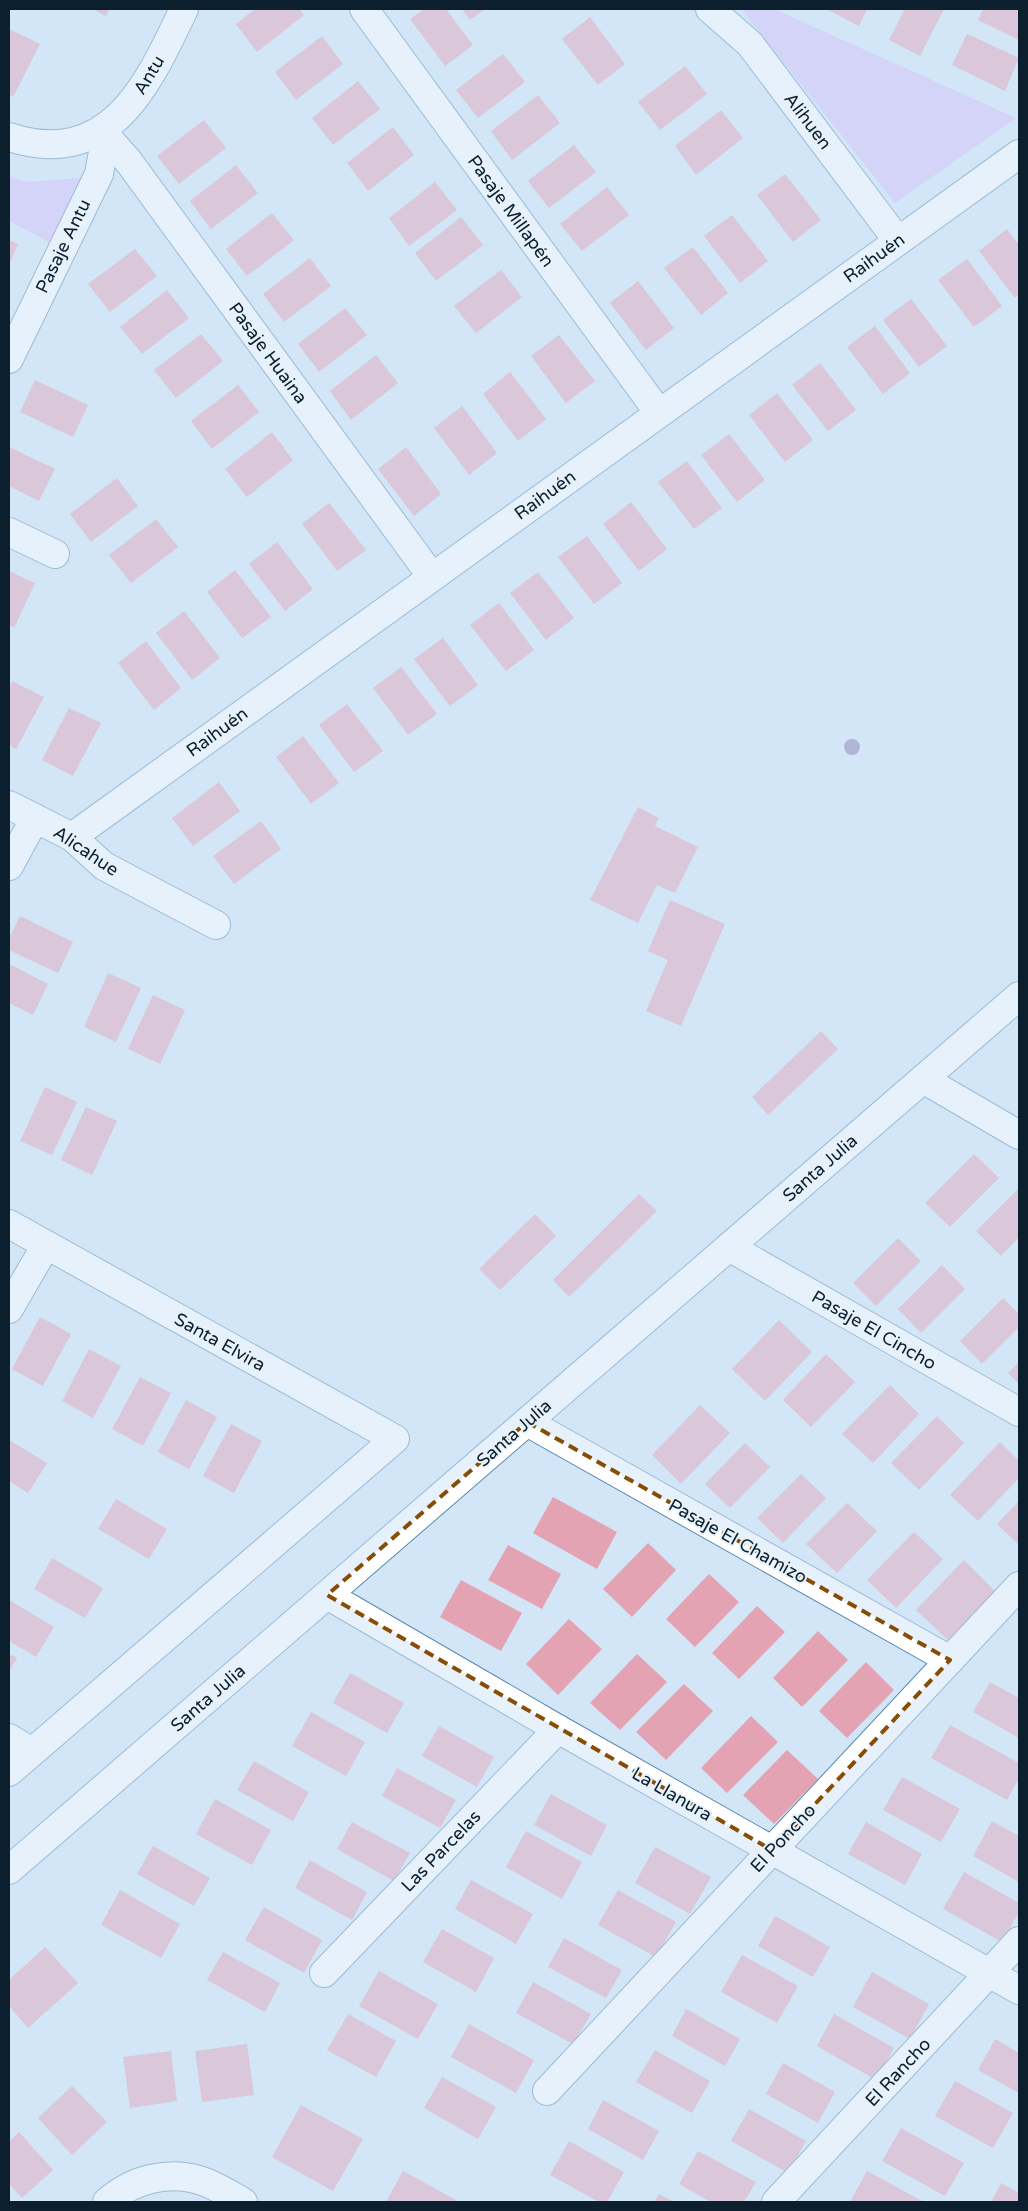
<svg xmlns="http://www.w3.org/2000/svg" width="1028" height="2211" viewBox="0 0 1028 2211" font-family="'Varela Round',sans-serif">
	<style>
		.green { fill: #d6bff9 }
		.building { fill: #e4a3b3 }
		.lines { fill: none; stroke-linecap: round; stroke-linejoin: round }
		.minor-casing { stroke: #5889af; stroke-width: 30 }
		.minor { stroke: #fff; stroke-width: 28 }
		.tree { fill: #8779ae }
		.marked { fill: none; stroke: #874d04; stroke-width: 4; stroke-dasharray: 10 6; stroke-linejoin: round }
		.labels { text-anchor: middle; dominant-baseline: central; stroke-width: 4; stroke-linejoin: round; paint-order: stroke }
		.street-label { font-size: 18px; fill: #0b1f2e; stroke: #e7f2fa }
	</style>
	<rect width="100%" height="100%" fill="#d2e6f7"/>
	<!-- green -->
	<g class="green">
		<polygon points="748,9 774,9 1016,118 895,203 743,11"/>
		<polygon points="9,177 27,182 83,178 49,242 9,221"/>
	</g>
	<!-- building -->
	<g class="building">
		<polygon points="92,9 109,9 106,16"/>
		<polygon points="255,9 299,9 304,15 257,52 236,24"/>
		<polygon points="424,9 446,9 473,45 445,66 410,19"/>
		<polygon points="462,9 485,9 470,20"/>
		<polygon points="826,9 867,9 859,26"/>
		<polygon points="905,9 944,9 920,56 889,40"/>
		<polygon points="983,9 1019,9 1019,40 978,20"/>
		<polygon points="590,17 625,64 598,85 562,39"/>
		<polygon points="9,29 40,44 13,97 9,95"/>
		<polygon points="967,34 1019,58 1005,91 952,65"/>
		<polygon points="322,36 343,64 296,100 275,72"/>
		<polygon points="503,54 525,82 478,118 456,90"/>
		<polygon points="685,66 707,94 660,130 638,102"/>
		<polygon points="358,81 380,109 333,145 312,118"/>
		<polygon points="538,95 560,123 512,160 491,131"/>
		<polygon points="721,110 743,138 696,175 675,146"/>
		<polygon points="204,120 226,148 179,184 157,156"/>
		<polygon points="393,127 414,155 368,191 347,163"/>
		<polygon points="574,145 596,172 549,208 528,181"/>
		<polygon points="236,165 258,193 211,229 190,201"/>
		<polygon points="785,174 821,220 793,242 757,195"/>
		<polygon points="435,182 457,210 409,246 389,218"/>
		<polygon points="607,187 629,215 582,251 560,224"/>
		<polygon points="272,213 294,240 247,276 226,249"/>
		<polygon points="732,215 768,261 740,283 704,236"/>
		<polygon points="461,217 483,245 436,281 415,253"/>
		<polygon points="1007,229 1019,245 1019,294 1015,298 979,251"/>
		<polygon points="9,240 18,244 9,265"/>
		<polygon points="693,247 728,293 701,315 664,268"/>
		<polygon points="135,249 157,276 110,312 88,284"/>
		<polygon points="310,258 331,286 284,322 263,294"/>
		<polygon points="967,259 1002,306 974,327 938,280"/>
		<polygon points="501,270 522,297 476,333 454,306"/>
		<polygon points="638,281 674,328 646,350 610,303"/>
		<polygon points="167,290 189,318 142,354 120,327"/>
		<polygon points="911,299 947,346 919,367 883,320"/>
		<polygon points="345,308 367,335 319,372 298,344"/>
		<polygon points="875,326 910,373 883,394 847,347"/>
		<polygon points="201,334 223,361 176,398 154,370"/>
		<polygon points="559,335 595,381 566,403 531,356"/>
		<polygon points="376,355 398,383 351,420 330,391"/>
		<polygon points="820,363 856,410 828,431 792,385"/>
		<polygon points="510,372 546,419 518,441 483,394"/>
		<polygon points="35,380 88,405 73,437 20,412"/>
		<polygon points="238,385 259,412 212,449 191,421"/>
		<polygon points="777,393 813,440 785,462 749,415"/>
		<polygon points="462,406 497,453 469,475 434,428"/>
		<polygon points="272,432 293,460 247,497 225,469"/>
		<polygon points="729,434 765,480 737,502 701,455"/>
		<polygon points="9,447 55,469 39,501 9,486"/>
		<polygon points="406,447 441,494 414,516 378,469"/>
		<polygon points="687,461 722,508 694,529 658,482"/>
		<polygon points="117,478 138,506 91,542 70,514"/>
		<polygon points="631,502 667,549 639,571 603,524"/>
		<polygon points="329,503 366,550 337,571 302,524"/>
		<polygon points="156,519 178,547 131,583 109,555"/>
		<polygon points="587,536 622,583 594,604 558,557"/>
		<polygon points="277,542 313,589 285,611 249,564"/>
		<polygon points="235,570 271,617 242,638 207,592"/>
		<polygon points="9,571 35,583 14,628 9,625"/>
		<polygon points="538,572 574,618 546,640 510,593"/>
		<polygon points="499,603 534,650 506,671 470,625"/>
		<polygon points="184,611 220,658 192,680 156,633"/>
		<polygon points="443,638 478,685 450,706 414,659"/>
		<polygon points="146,641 181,688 154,710 118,663"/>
		<polygon points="401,667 437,714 408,735 373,688"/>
		<polygon points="12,681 44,697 16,749 9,745 9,688"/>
		<polygon points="347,704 383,751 354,772 319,725"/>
		<polygon points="69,708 101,723 73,776 42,760"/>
		<polygon points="303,736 339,783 311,804 276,757"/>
		<polygon points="219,782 240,811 193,846 172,818"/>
		<polygon points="638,807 659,818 655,826 698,847 675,893 657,885 638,923 590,900"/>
		<polygon points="261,821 281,849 234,884 213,856"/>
		<polygon points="670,900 725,924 681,1026 646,1011 668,960 648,951"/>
		<polygon points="20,916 73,942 58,973 9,950 9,939"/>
		<polygon points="9,964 48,984 33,1015 9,1003"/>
		<polygon points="108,973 141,988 116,1042 84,1027"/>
		<polygon points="153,995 185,1010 160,1064 128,1049"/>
		<polygon points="821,1031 838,1049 768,1115 752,1097"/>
		<polygon points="45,1087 77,1102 52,1155 20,1141"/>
		<polygon points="86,1107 117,1121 92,1175 61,1160"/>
		<polygon points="974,1154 999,1178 950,1227 925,1203"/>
		<polygon points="1019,1188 1019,1237 1001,1256 976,1231"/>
		<polygon points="639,1194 657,1211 569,1297 553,1280"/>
		<polygon points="535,1214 556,1236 500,1290 479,1269"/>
		<polygon points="898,1238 921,1261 876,1306 853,1283"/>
		<polygon points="942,1265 965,1289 921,1333 898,1309"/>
		<polygon points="1003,1298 1019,1314 1019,1327 982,1364 960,1341"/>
		<polygon points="40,1317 71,1334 43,1386 12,1369"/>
		<polygon points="779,1320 812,1352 765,1401 732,1369"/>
		<polygon points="89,1349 121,1366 93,1418 62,1401"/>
		<polygon points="826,1354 855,1382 811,1427 783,1400"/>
		<polygon points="1019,1362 1019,1384 1008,1373"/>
		<polygon points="140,1377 171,1393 143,1446 112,1429"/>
		<polygon points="890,1385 919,1414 873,1463 842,1434"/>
		<polygon points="186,1400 217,1417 189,1469 158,1452"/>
		<polygon points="700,1405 730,1433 681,1484 652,1455"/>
		<polygon points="937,1416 964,1443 919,1490 891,1463"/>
		<polygon points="231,1424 262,1441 234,1493 203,1476"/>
		<polygon points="9,1440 47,1463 28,1493 9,1481"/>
		<polygon points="1000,1442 1019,1461 1019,1478 978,1521 950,1495"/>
		<polygon points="745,1443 770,1467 730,1508 705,1484"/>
		<polygon points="801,1474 826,1498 783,1543 757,1518"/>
		<polygon points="553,1497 617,1532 597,1569 533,1533"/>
		<polygon points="116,1499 167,1529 149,1559 98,1529"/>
		<polygon points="1019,1501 1019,1545 997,1524"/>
		<polygon points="847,1503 877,1531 837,1573 806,1544"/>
		<polygon points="914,1532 943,1559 896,1608 867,1580"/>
		<polygon points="648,1543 676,1570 632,1617 603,1589"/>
		<polygon points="508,1545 561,1574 542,1609 488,1580"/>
		<polygon points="52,1558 103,1588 85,1618 34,1589"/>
		<polygon points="964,1560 995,1591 948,1640 916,1610"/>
		<polygon points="709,1574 739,1602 695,1647 666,1619"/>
		<polygon points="461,1580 522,1613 501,1651 440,1617"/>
		<polygon points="9,1600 54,1627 36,1657 9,1641"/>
		<polygon points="757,1606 785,1632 739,1679 712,1653"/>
		<polygon points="569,1619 602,1649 558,1695 526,1664"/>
		<polygon points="818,1631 848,1660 802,1707 773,1678"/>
		<polygon points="9,1654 17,1658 9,1672"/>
		<polygon points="637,1654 667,1682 620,1730 590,1703"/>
		<polygon points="866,1662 894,1690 847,1738 819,1711"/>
		<polygon points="350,1673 404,1703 387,1733 333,1703"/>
		<polygon points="990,1682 1019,1698 1019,1738 973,1712"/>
		<polygon points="684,1684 713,1711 666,1760 636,1732"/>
		<polygon points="311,1712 365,1742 346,1776 292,1746"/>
		<polygon points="751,1716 778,1742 727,1793 701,1768"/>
		<polygon points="950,1725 1019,1763 1019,1778 1007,1800 931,1758"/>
		<polygon points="439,1726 494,1757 477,1787 422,1756"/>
		<polygon points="787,1750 818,1779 774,1824 743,1795"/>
		<polygon points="254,1761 309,1792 293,1821 237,1790"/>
		<polygon points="397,1768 456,1800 440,1828 382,1796"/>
		<polygon points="902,1777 960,1809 941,1842 883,1810"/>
		<polygon points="551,1794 607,1825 591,1856 534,1825"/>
		<polygon points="215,1799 271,1830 252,1865 196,1834"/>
		<polygon points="992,1821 1019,1836 1019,1882 973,1856"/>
		<polygon points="352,1822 410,1853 394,1881 337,1849"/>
		<polygon points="866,1822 922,1854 905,1885 848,1854"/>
		<polygon points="526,1831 582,1862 562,1899 506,1867"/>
		<polygon points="153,1846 210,1878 194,1906 137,1874"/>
		<polygon points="655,1847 711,1877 690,1914 635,1883"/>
		<polygon points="310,1860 367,1892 352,1920 295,1888"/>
		<polygon points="964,1872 1019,1903 1019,1912 1002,1942 943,1909"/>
		<polygon points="471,1880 533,1914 516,1944 455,1909"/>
		<polygon points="120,1890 180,1924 161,1958 101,1925"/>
		<polygon points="618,1890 676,1922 656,1957 598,1925"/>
		<polygon points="264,1907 322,1940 304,1973 245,1940"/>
		<polygon points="775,1916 830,1947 813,1977 758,1946"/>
		<polygon points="442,1929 494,1958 476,1992 423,1962"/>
		<polygon points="564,1938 622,1970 606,1998 548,1967"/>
		<polygon points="45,1947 78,1983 28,2028 9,2006 9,1980"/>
		<polygon points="223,1952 280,1983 265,2012 207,1980"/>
		<polygon points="742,1955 798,1986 777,2023 721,1992"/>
		<polygon points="379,1971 438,2004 418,2039 359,2006"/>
		<polygon points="872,1972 929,2004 910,2039 853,2007"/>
		<polygon points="533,1982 591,2014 573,2044 516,2013"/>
		<polygon points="686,2009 740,2039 725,2066 672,2036"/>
		<polygon points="348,2014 396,2041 376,2077 327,2050"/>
		<polygon points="834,2014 894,2048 876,2080 817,2046"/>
		<polygon points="469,2024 534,2060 516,2093 451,2057"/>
		<polygon points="995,2039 1019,2053 1019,2093 978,2070"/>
		<polygon points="247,2044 254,2095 202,2102 195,2051"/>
		<polygon points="655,2050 710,2081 692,2113 636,2082"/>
		<polygon points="171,2051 177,2101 130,2108 123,2057"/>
		<polygon points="783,2063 835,2092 818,2123 766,2094"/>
		<polygon points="442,2077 496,2107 478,2139 424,2108"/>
		<polygon points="955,2081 1013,2113 993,2148 935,2116"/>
		<polygon points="72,2086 107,2122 72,2155 38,2118"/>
		<polygon points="603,2100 659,2131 643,2160 588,2129"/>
		<polygon points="301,2105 363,2139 333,2191 272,2157"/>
		<polygon points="749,2109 806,2141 788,2173 731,2141"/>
		<polygon points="901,2128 964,2163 945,2196 882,2161"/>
		<polygon points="19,2132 53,2170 22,2198 9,2184 9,2142"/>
		<polygon points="569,2141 624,2172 607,2202 599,2202 550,2175"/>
		<polygon points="698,2151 756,2182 744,2202 711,2202 679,2184"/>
		<polygon points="403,2171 456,2200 455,2202 386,2202"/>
		<polygon points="867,2171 924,2202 850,2202"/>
		<polygon points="1001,2183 1019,2193 1019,2202 991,2202"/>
		<polygon points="659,2194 674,2202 654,2202"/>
	</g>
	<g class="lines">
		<defs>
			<g id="minor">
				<polyline points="364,9 659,413"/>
				<polyline points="710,9 750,44 898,241"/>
				<polyline points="101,130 129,162 432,577"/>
				<path d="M 9,137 C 111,170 148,84 184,9"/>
				<polyline points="9,359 99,174 104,146 101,130"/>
				<polyline points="9,532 55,554"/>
				<polyline points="9,805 72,837 104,866 216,925"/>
				<polyline points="72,837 1019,154"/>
				<polyline points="9,866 35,818"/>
				<polyline points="923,1079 1019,1135"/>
				<polyline points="9,1224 395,1439 9,1772"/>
				<polyline points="729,1247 1019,1412"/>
				<polyline points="9,1309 46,1245"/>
				<polyline points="527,1422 950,1660"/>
				<polyline points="327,1595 558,1729 1019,1990"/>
				<polyline points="9,1738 32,1752"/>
				<polyline points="9,1870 1019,996"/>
				<polyline points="324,1973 558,1729"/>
				<polyline points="547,2091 1019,1586"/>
				<path d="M 107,2202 C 133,2179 171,2169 205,2182 C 218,2187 231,2195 243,2202"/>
				<polyline points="776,2202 1019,1941"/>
			</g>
		</defs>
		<!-- minor casing -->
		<use href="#minor" class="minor-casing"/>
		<!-- minor -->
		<use href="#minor" class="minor"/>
	</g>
	<!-- trees -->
	<circle class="tree" cx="852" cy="747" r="8"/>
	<!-- marked area -->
	<path d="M0 0H1028V2211H0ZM 527,1422 L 950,1660 L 772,1850 L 327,1595 Z" fill="#d2e6f7" fill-opacity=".55" fill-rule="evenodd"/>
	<path class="marked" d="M 527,1422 L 950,1660 L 772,1850 L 327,1595 Z"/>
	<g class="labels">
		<!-- street labels -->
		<g class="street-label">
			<text transform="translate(149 75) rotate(-59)">Antu</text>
			<text transform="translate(808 121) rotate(53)">Alihuen</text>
			<text transform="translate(511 211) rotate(54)">Pasaje Millapén</text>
			<text transform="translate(63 246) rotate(-64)">Pasaje Antu</text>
			<text transform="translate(874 258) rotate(-36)">Raihuén</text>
			<text transform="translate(268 353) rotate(54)">Pasaje Huaina</text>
			<text transform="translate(545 495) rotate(-36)">Raihuén</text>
			<text transform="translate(217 732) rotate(-36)">Raihuén</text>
			<text transform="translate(86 851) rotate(34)">Alicahue</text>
			<text transform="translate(820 1168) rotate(-41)">Santa Julia</text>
			<text transform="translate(874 1330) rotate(30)">Pasaje El Cincho</text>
			<text transform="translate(220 1342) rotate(29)">Santa Elvira</text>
			<text transform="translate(514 1433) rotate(-41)">Santa Julia</text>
			<text transform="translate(738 1541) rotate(29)">Pasaje El Chamizo</text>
			<text transform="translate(208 1698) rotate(-41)">Santa Julia</text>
			<text transform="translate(672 1794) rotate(30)">La Llanura</text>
			<text transform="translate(783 1838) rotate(-47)">El Poncho</text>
			<text transform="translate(441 1851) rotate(-46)">Las Parcelas</text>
			<text transform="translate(898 2072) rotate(-47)">El Rancho</text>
		</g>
	</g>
	<!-- border -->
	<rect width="1028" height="2211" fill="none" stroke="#0b1f2e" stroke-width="20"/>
</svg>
